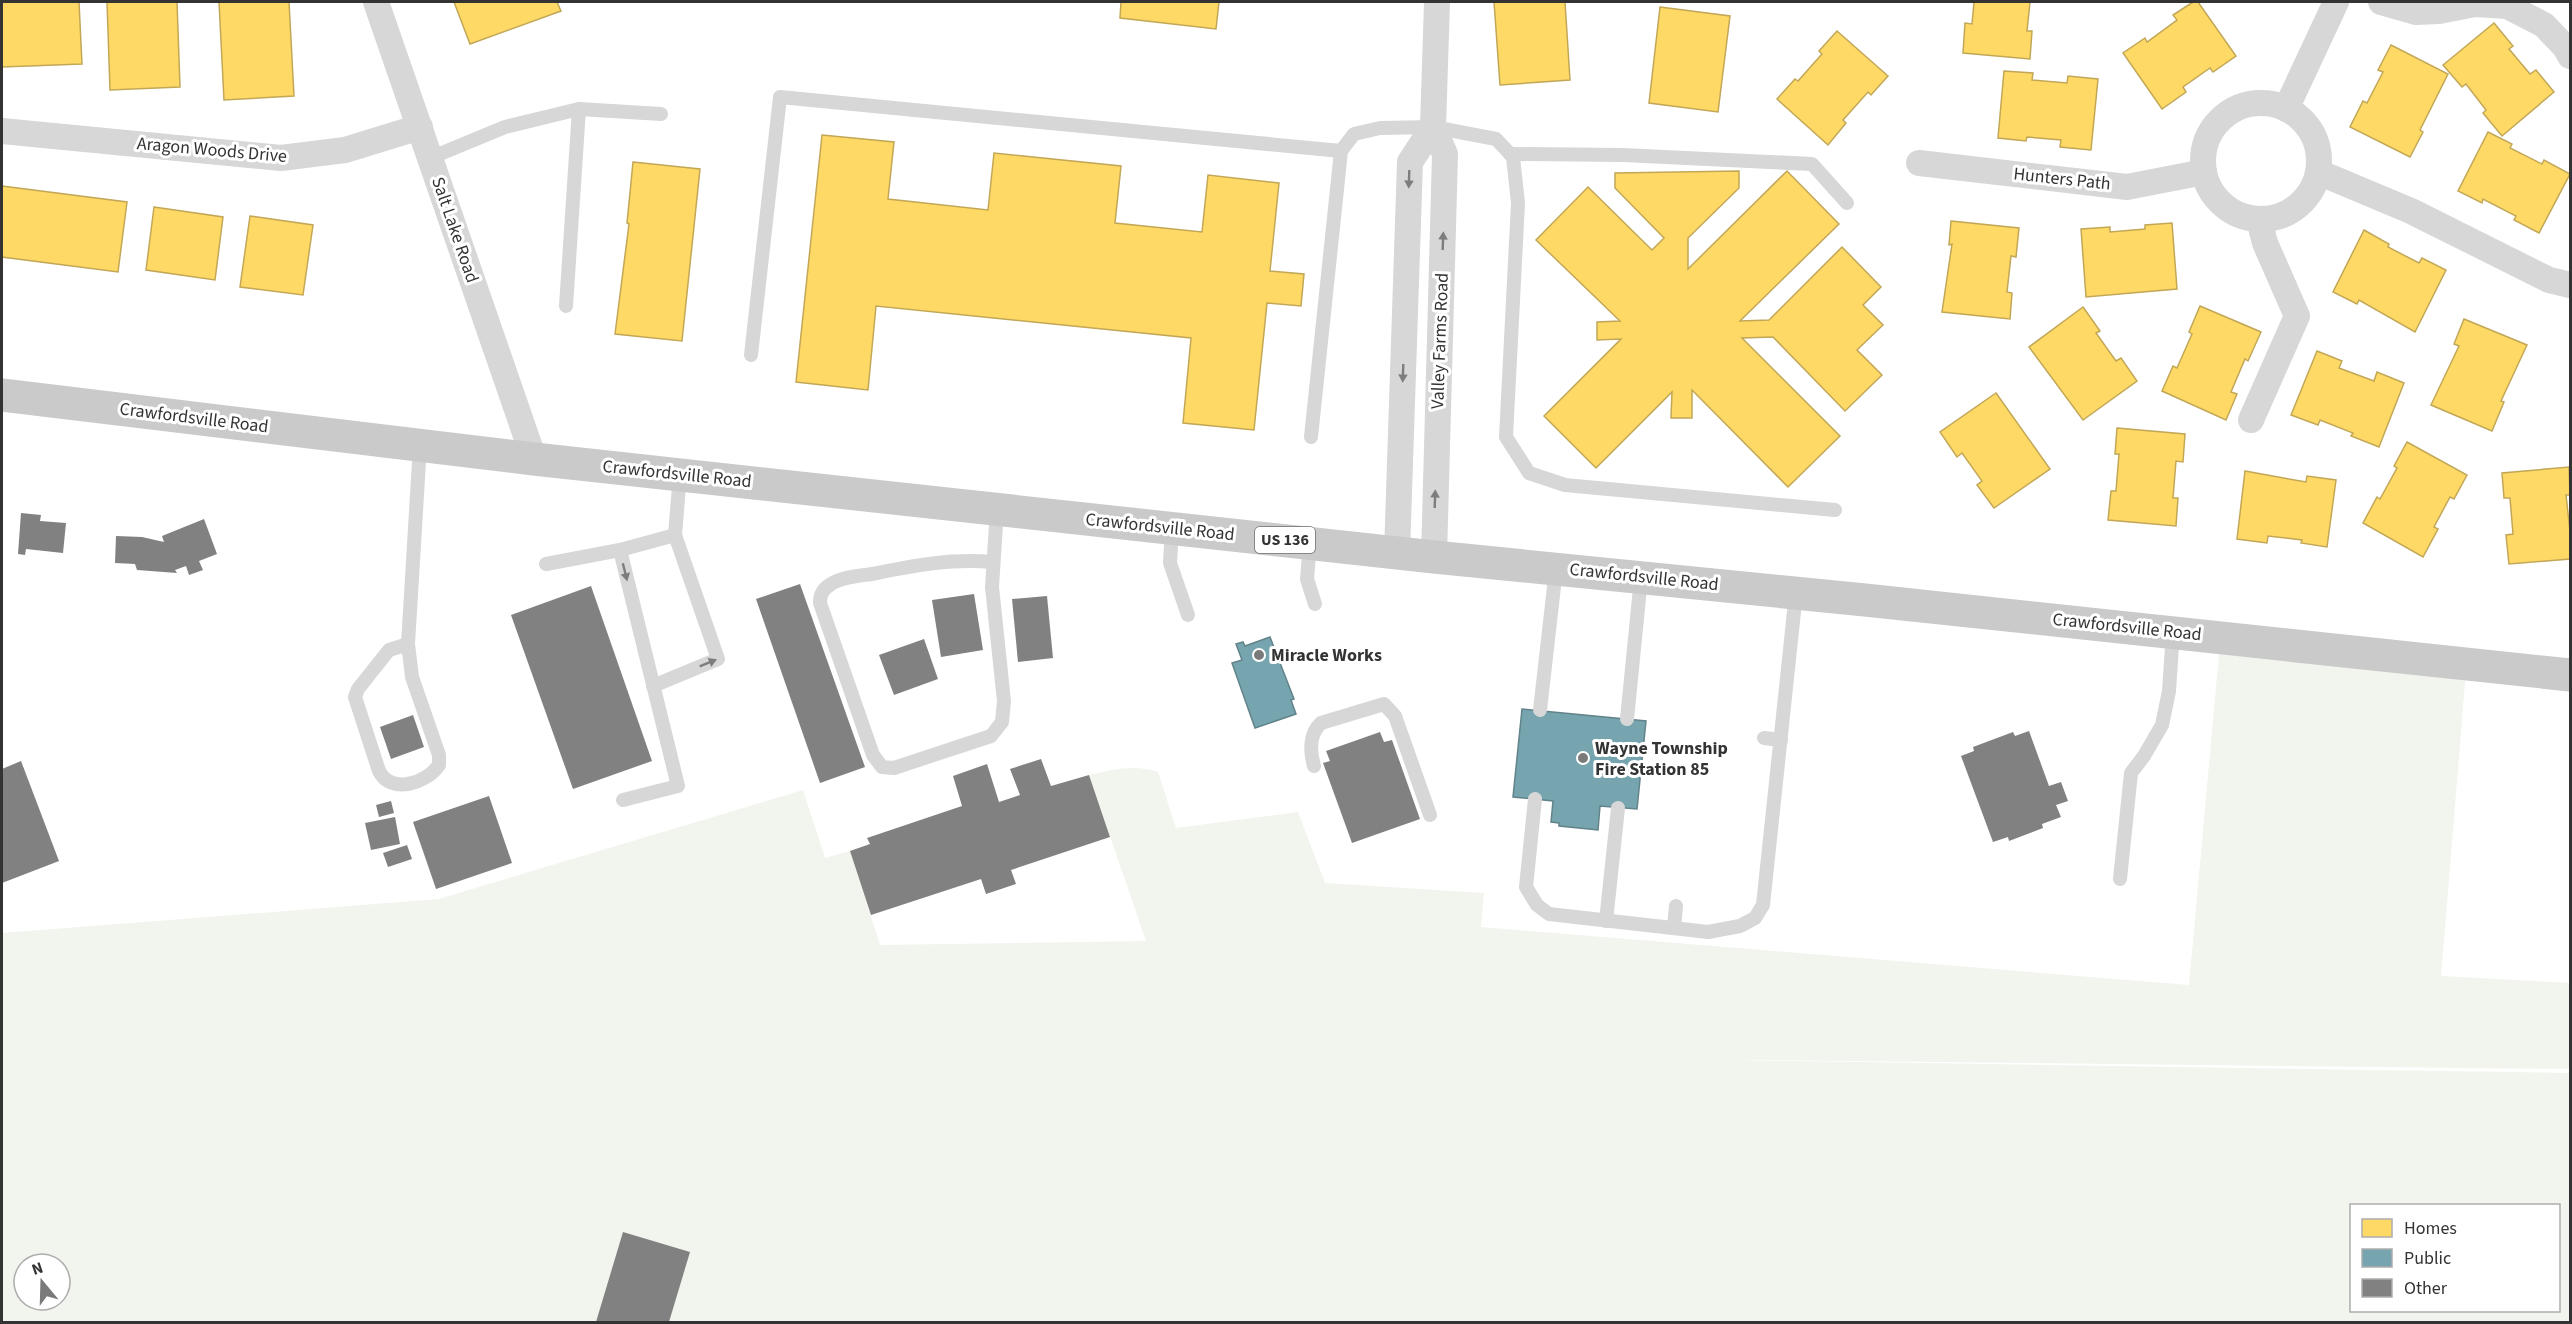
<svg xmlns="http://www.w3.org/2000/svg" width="2572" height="1324" viewBox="0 0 2572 1324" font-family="'Source Sans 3',sans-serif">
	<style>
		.green { fill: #f1f5ed; fill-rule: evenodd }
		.homes { fill: #ffd966; stroke: #c2a757; stroke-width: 1.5 }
		.public { fill: #76a5af; stroke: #62838a; stroke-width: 1.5 }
		.building { fill: #818181 }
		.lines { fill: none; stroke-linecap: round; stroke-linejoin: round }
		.service { stroke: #d7d7d7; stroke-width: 14 }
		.minor { stroke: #d7d7d7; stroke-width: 26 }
		.primary { stroke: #cacaca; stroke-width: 33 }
		.oneway { fill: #7d7d7d }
		.poi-dot { fill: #7a7a7a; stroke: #fff; stroke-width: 2 }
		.labels { text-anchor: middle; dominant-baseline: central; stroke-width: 6; stroke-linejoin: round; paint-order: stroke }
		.shield { fill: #fff; stroke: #707070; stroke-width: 1.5 }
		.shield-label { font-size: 16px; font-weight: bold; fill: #333 }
		.street-label { font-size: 18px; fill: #333; stroke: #fff }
		.poi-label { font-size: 18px; font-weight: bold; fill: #333; stroke: #fff; text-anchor: start }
	</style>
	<rect width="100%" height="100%" fill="#fff"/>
	<!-- green -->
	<path class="green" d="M 2220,643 L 2466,671 L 2441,976 L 2570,983 L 2570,1069 L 1661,1059 L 2570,1073 L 2570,1322 L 2,1322 L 2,933 L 439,899 L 803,790 L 825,858 L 850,851 L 880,945 L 1146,941 L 1089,775 C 1113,770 1134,764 1158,772 L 1176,828 L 1298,812 L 1325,883 L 1484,893 L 1481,927 L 2189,985 ZM 2352,1206 L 2558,1206 L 2558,1310 L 2352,1310 ZM 24,1264 L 60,1264 L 60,1300 L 24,1300 Z"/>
	<!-- homes -->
	<g class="homes">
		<polygon points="2,2 79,2 82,64 2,67"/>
		<polygon points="107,2 177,2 180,87 110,90"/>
		<polygon points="219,2 289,2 294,96 224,100"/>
		<polygon points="454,2 557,2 561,11 470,44"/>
		<polygon points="1121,2 1219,2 1216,29 1120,18"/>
		<polygon points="1494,2 1565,2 1570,80 1500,85"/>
		<polygon points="1974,2 2030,2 2027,31 2032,31 2030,59 1963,53 1965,23 1972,24"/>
		<polygon points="2193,2 2198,2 2236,56 2213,72 2210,68 2183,87 2186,92 2162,109 2123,53 2145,38 2147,42 2177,20 2173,15"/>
		<polygon points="1660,7 1730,16 1718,112 1649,103"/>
		<polygon points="2494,23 2513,46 2509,49 2530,74 2536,70 2554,92 2502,136 2483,113 2486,110 2466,84 2462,87 2443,65"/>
		<polygon points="1837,31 1888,76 1871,95 1868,92 1843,120 1846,123 1828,145 1777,99 1795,79 1798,81 1822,54 1819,51"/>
		<polygon points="2391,45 2448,74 2420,130 2423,132 2410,157 2350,127 2363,101 2367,103 2383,72 2378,70"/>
		<polygon points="2004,71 2033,73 2032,80 2067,83 2068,76 2098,79 2091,150 2060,147 2061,140 2027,137 2026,141 1998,138"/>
		<polygon points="2488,132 2512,144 2510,148 2542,164 2544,160 2570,174 2539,233 2514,220 2516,216 2483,199 2482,203 2458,191"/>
		<polygon points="822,135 894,142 888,199 988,210 994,153 1121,166 1115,223 1202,232 1208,175 1279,183 1270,271 1304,274 1301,306 1267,303 1254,430 1183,423 1191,338 876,306 868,390 796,382"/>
		<polygon points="633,162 700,169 682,341 615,334 629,224 627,223"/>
		<polygon points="1739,171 1739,188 1688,238 1688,269 1787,171 1839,224 1740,321 1769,320 1842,247 1881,287 1863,305 1883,325 1857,350 1882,375 1845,411 1773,337 1742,338 1840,436 1788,487 1692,390 1692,418 1671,418 1672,392 1596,468 1544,416 1621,339 1597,340 1597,322 1620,321 1536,240 1588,187 1652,250 1664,238 1615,188 1615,173"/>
		<polygon points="2,186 127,202 118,272 2,257"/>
		<polygon points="154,207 223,217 215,280 146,270"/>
		<polygon points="250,216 313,225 303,295 240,287"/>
		<polygon points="1951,221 2019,228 2016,257 2011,256 2007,292 2012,293 2010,319 1942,312 1952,244 1949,245"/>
		<polygon points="2172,223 2177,289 2086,297 2081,229 2110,227 2110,232 2145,229 2145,225"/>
		<polygon points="2364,230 2389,244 2388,247 2419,263 2422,258 2446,270 2415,332 2359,300 2357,304 2333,292"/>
		<polygon points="2200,306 2261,332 2248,361 2245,359 2231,392 2237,394 2226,420 2162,391 2173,366 2177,368 2192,334 2189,332"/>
		<polygon points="2083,307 2100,331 2096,333 2116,361 2121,358 2137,381 2083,420 2029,347"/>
		<polygon points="2464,319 2527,345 2501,401 2504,402 2492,431 2431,405 2459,346 2454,344"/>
		<polygon points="2317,351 2342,361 2339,368 2374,381 2377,372 2404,383 2379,447 2351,436 2353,433 2320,420 2318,425 2291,415"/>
		<polygon points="1996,393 2050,469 1994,508 1977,485 1982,481 1962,453 1957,457 1940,432"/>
		<polygon points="2117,428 2185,434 2183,462 2176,461 2173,498 2178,498 2176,526 2108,520 2111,491 2116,491 2119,454 2115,454"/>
		<polygon points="2407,442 2467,475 2454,499 2450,497 2434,527 2438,529 2423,557 2363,523 2377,497 2380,499 2397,468 2394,466"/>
		<polygon points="2569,467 2570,495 2566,495 2570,531 2570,559 2509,564 2506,535 2513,534 2510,498 2504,498 2502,473"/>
		<polygon points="2245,471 2306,482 2307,476 2336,480 2327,547 2301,543 2302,540 2268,536 2267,543 2237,539"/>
	</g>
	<!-- public -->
	<g class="public">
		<polygon points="1270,637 1294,699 1291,700 1296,714 1255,728 1232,663 1242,660 1236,644 1243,642 1245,646"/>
		<polygon points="1522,709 1646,721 1637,809 1600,806 1598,830 1559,826 1559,823 1551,822 1553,801 1513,797"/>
	</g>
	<!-- building -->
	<g class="building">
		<polygon points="21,513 41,515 40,521 66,523 63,553 26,549 25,555 18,554"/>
		<polygon points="204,519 217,554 199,561 203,570 189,575 186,566 175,570 177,573 137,570 135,564 115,563 116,536 142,537 164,542 162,536"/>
		<polygon points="800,584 865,767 820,783 756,599"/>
		<polygon points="591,586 652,761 573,789 511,615"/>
		<polygon points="974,594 983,650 941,657 932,600"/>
		<polygon points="1047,596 1053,658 1018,662 1012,599"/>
		<polygon points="924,639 938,679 894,695 879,655"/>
		<polygon points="413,715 424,747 391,759 380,727"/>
		<polygon points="2029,731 2049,786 2061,782 2068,801 2056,805 2061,817 2042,824 2043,828 2009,841 2008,837 1993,842 1961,756 1974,751 1973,747 2013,732 2015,736"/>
		<polygon points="1380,732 1384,742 1392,740 1420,819 1352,843 1323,763 1330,761 1326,751"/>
		<polygon points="1041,759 1051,786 1089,775 1110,837 1011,870 1016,884 986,894 981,879 871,915 850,851 870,844 867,838 962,806 953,776 987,764 999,802 1020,795 1010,769"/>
		<polygon points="21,761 59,861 2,883 2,769"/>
		<polygon points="489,796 512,863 436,889 413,822"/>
		<polygon points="391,801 394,813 379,817 376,805"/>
		<polygon points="395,817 400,844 371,850 365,823"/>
		<polygon points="407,845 412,859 388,867 383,853"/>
		<polygon points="623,1232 690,1252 669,1322 596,1322"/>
	</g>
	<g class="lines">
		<!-- service -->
		<g class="service">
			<polyline points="1510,154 1623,155 1812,164 1847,203"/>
			<polyline points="430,158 505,127 579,109 661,114"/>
			<polyline points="566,306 579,109"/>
			<polyline points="751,355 780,97 1341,151"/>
			<polyline points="1311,437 1341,151 1354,134 1380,128 1433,127 1496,139 1513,157 1518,203 1506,437 1529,473 1565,485 1835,510"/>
			<polyline points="1172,528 1170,563 1188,615"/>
			<polyline points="1310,543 1307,579 1315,604"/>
			<path d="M 992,562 C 951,558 912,566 872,574 C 858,576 842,577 831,584 C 823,589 820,594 820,603 L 873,755 L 882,767 L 894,768 L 991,736 L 1002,722 L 1004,701 L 992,587 L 997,509"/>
			<polyline points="546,564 620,550"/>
			<path d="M 408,644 L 389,650 L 358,689 L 355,697 L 379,771 C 391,795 427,783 439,765 L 439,755 L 412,677 L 408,644 L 420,445"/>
			<polyline points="653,686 718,659 675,535 680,474"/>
			<polyline points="1540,710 1556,569"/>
			<polyline points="1627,719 1641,578"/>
			<polyline points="1764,738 1781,740"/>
			<path d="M 1314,766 C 1310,752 1309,734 1321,723 L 1384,704 L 1395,716 L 1430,815"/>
			<polyline points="1535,799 1526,887 1537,905 1549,914 1708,932 1740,926 1755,918 1763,905 1796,593"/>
			<polyline points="623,800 678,786 620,550 675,535"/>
			<polyline points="2120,879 2131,773 2144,756 2162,725 2169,691 2173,632"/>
			<polyline points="1606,921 1618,808"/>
			<polyline points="1674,928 1676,906"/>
		</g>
		<!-- minor -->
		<g class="minor">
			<polyline points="376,2 534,459"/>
			<polyline points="2381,2 2416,12 2439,11 2475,4 2507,6 2544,25 2565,47 2570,56"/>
			<circle cx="2261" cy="161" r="58"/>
			<polyline points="2286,109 2336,2"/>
			<polyline points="2,131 281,158 345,150 420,127"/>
			<polyline points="1919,163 2127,187 2204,172"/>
			<polyline points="2318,172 2411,211 2549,280 2570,285"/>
			<polyline points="2251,420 2297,316 2265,243 2259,219"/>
			<polyline points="1397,553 1410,162 1433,127"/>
			<polyline points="1434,557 1445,154 1433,127 1437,2"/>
		</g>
		<!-- primary -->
		<polyline class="primary" points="2,395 534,459 1434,557 1865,600 2570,675"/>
	</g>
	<!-- one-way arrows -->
	<defs><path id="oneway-solid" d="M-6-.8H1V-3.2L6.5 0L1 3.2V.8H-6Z" transform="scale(1.5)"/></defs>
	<g class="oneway">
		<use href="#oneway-solid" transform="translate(1409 179) rotate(92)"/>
		<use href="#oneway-solid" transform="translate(1443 241) rotate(-88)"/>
		<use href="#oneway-solid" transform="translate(1403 373) rotate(92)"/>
		<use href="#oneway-solid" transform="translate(1435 499) rotate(-88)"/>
		<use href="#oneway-solid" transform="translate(625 572) rotate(76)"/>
		<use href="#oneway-solid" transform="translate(708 663) rotate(-22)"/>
	</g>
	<!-- markers -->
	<g class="poi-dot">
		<circle cx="1259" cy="655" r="6"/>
		<circle cx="1583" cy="758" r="6"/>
	</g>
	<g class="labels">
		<!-- shield labels -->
		<rect class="shield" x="1255" y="527" width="60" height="26" rx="4.5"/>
		<g class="shield-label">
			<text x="1285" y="540">US 136</text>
		</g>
		<!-- street labels -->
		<g class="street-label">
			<text transform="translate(212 150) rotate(5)">Aragon Woods Drive</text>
			<text transform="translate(2062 179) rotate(6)">Hunters Path</text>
			<text transform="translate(455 230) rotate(71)">Salt Lake Road</text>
			<text transform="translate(1440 341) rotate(-88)">Valley Farms Road</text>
			<text transform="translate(194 418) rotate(7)">Crawfordsville Road</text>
			<text transform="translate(677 474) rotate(6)">Crawfordsville Road</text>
			<text transform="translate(1160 527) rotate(6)">Crawfordsville Road</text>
			<text transform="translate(1644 577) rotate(6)">Crawfordsville Road</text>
			<text transform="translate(2127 627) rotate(6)">Crawfordsville Road</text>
		</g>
		<!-- poi labels -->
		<g class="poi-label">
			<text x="1271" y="655">Miracle Works</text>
			<text x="1595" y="748">Wayne Township<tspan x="1595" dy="21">Fire Station 85</tspan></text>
		</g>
	</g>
	<!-- border -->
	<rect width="2572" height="1324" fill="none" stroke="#333333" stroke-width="6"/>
	<!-- legend -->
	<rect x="2350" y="1204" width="210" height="108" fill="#ffffff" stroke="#adadad" stroke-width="1.5"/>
	<rect x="2362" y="1219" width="30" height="18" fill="#ffd966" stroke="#adadad" stroke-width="1.5"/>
	<text x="2404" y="1234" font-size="18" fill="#333333">Homes</text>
	<rect x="2362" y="1249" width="30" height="18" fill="#76a5af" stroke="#adadad" stroke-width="1.5"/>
	<text x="2404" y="1264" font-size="18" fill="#333333">Public</text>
	<rect x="2362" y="1279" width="30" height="18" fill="#818181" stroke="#adadad" stroke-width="1.5"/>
	<text x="2404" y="1294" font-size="18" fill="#333333">Other</text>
	<!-- north arrow -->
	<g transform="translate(42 1282) rotate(341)"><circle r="28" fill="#ffffff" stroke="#adadad" stroke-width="1.5"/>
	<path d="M0-4.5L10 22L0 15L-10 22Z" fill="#7a7a7a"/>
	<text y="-9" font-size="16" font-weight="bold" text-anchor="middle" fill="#333333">N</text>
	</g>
</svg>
